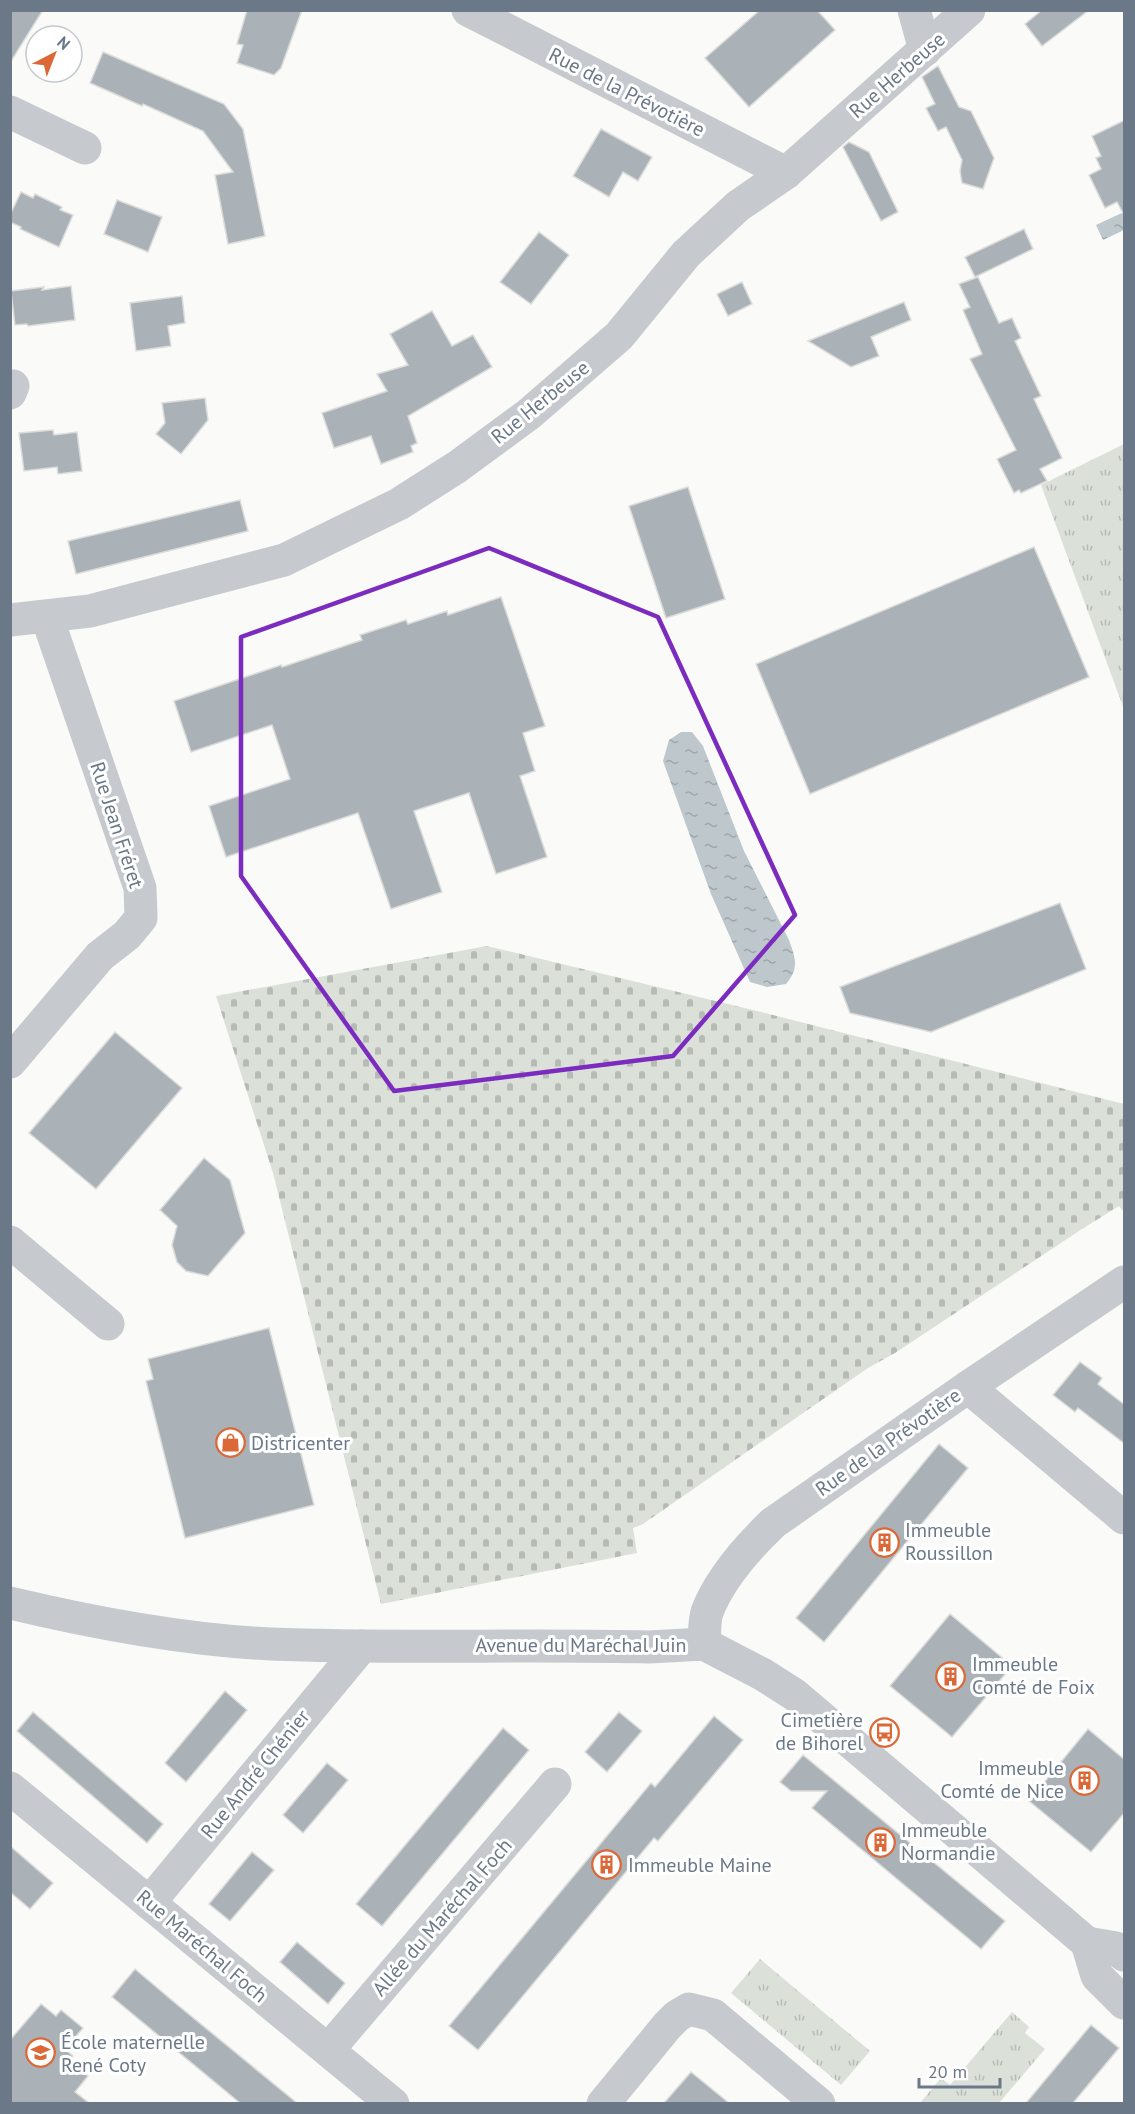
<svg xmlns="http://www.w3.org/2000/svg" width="1135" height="2114" viewBox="0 0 1135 2114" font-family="'PT Sans',sans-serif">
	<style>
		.grass { fill: url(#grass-tufts) }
		.cemetery { fill: url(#cemetery-stones) }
		.water { fill: url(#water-ripples) }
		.building { fill: #aab2b8; stroke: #dcdcda; stroke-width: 1.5 }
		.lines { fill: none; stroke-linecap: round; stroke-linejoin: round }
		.minor { stroke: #c6c9cd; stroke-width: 33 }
		.marked { fill: none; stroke: #7b2cbf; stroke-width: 4.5; stroke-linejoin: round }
		.labels { text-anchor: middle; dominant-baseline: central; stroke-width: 6; stroke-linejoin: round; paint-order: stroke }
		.street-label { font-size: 20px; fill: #6a7887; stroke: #fff }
		.poi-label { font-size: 20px; fill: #6a7887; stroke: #fff; text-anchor: start }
	</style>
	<defs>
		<pattern id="grass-tufts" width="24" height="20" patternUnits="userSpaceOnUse" patternTransform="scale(1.5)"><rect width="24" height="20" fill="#dbe1d9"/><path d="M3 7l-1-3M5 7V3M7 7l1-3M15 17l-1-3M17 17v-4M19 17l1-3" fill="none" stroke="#b6bbb6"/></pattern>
		<pattern id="cemetery-stones" width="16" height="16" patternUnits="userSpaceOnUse" patternTransform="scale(1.5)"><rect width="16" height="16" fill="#dbe1d9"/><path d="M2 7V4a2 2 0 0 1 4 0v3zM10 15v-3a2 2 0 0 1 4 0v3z" fill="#b6bbb6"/></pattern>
		<pattern id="water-ripples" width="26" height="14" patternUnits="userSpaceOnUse" patternTransform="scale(1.5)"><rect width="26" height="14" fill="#bec7cc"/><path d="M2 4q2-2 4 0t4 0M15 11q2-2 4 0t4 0" fill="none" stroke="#9ea6ab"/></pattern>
	</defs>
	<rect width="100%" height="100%" fill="#fafaf8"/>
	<!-- grass -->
	<g class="grass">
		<polygon points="1124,444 1124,709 1041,485"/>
		<polygon points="760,1959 870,2051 841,2085 731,1993"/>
		<polygon points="1012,2012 1029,2027 1025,2033 1045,2049 999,2103 920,2103 941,2078 950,2085"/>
	</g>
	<!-- cemetery -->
	<polygon class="cemetery" points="487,946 753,1010 1124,1104 1124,1212 1119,1206 1082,1229 895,1353 868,1368 643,1524 633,1528 637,1553 381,1604 273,1173 216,996"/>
	<!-- water -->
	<g class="water">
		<polygon points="1124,212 1124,230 1103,240 1096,225"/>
		<path d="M 681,732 L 692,732 L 703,746 L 744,851 L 789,940 C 796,959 799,968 786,984 L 767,987 L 750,982 L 711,894 L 663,761 L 669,740 Z"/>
	</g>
	<!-- building -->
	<g class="building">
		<polygon points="10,10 43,10 10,63"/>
		<polygon points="247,10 302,10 281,68 274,75 237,63 243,45 237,44"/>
		<polygon points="760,10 817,10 835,30 749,107 705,58"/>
		<polygon points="1042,10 1089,10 1042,46 1025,24"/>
		<polygon points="103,52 224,104 243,129 265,236 228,244 215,175 233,172 203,131 143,104 142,106 90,83"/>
		<polygon points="938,66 959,107 971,111 994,158 983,189 962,183 960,171 962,160 946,127 938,131 926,108 935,104 922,77"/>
		<polygon points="1125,120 1125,217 1117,202 1105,208 1089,175 1101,169 1096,158 1101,156 1092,136"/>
		<polygon points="601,129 652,157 638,181 623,172 609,197 573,176"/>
		<polygon points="849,142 869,152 898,212 881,221 843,147"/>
		<polygon points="21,192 33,198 35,194 62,207 60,210 73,215 59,247 20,229 21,227 10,222 10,215"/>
		<polygon points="117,200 162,217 148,252 104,234"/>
		<polygon points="1024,229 1033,249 975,277 965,257"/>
		<polygon points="539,232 569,255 531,304 500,282"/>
		<polygon points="978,277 999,323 1012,318 1021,338 1015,341 1041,396 1034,399 1062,458 1040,469 1047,481 1021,493 1019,490 1014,493 997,459 1016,450 970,359 982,354 963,310 970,307 959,284"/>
		<polygon points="742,282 752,304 728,316 717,294"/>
		<polygon points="71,286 75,320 28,326 27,324 15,325 11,291 44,287 42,290"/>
		<polygon points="182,296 185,323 168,326 171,346 136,351 130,303"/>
		<polygon points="904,302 911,320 871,337 879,356 851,367 808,341"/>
		<polygon points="432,311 452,346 473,335 492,367 408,416 417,443 411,446 413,452 381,464 371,436 334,448 322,413 387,391 377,374 408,365 390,334"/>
		<polygon points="205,398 208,420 181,454 156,434 165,423 162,403"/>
		<polygon points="53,430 54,435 77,432 82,471 58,474 57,467 24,471 19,433"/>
		<polygon points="688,487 725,599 666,618 629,506"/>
		<polygon points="240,500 248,531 76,574 68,541"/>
		<polygon points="1034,547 1089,677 810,794 756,664"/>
		<polygon points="501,597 545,726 523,733 535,771 520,776 547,857 496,874 469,793 414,811 442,892 391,909 358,813 226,857 209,806 290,779 272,725 191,752 174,701 281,665 282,667 362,640 360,635 406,620 408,624 447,611 448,615"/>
		<polygon points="1060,903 1086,969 931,1032 850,1013 840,987"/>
		<polygon points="115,1032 182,1088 96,1189 29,1133"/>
		<polygon points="204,1158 230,1180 245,1233 208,1276 186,1271 177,1262 172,1245 177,1226 160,1210"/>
		<polygon points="269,1328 314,1505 185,1538 146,1381 153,1379 148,1359"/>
		<polygon points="1080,1362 1102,1378 1098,1384 1125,1405 1125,1444 1078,1408 1075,1412 1053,1395"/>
		<polygon points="939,1444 968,1468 824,1642 796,1618"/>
		<polygon points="950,1614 1012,1666 952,1737 890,1686"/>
		<polygon points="225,1691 247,1710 186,1782 165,1763"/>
		<polygon points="33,1712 163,1824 147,1843 17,1731"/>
		<polygon points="619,1712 642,1731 607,1772 585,1752"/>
		<polygon points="714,1716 743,1740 658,1841 654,1838 478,2050 449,2026 651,1783 655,1787"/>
		<polygon points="503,1728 529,1750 382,1926 356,1904"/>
		<polygon points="1088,1729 1125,1760 1125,1812 1091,1852 1029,1801"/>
		<polygon points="803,1755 1005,1921 981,1949 812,1808 827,1791 791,1791 780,1782"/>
		<polygon points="327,1763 348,1780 303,1833 283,1815"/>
		<polygon points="10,1846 53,1883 30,1909 10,1892"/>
		<polygon points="252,1852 274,1870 230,1921 209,1904"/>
		<polygon points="297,1942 345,1983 328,2004 280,1962"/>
		<polygon points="135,1969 174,2002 297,2103 240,2103 112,1997"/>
		<polygon points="41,2004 56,2016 61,2010 83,2028 65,2049 73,2056 70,2060 88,2076 75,2092 89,2103 10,2103 10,2040"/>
		<polygon points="1091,2025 1119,2048 1073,2103 1026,2103"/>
		<polygon points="691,2072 729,2103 664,2103"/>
	</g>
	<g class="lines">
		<!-- minor -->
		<g class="minor">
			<polyline points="468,10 786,173"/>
			<polyline points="914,10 925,50"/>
			<polyline points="10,112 85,148"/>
			<polyline points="10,393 13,386"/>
			<polyline points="10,620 90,611 284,560 399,504 457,467 529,414 619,336 686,254 738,206 786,173 969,10"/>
			<polyline points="10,1062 100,956 127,935 141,918 140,888 47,617"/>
			<polyline points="10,1242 108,1324"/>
			<polyline points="968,1387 1124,1518"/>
			<path d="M 10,1603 C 94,1623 185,1640 271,1644 C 397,1649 523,1644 649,1647 L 704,1644 L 762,1674 L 795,1695 L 1087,1943 L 1116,1948 L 1124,1955"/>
			<path d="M 704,1644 C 705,1634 704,1622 707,1612 C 720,1578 747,1548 773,1523 L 968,1387 L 1124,1282"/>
			<polyline points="10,1788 393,2104"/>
			<polyline points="149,1903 362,1646"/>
			<polyline points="1087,1943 1097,1976 1124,2003"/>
			<polyline points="328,2050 555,1784"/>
			<polyline points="603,2104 667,2026 677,2016 689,2009 713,2015 819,2104"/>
		</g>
	</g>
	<!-- marked area -->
	<path class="marked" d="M 489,548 L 658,617 L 795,915 L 673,1056 L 394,1091 L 241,876 L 241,637 Z"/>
	<!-- icons -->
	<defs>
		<symbol id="shop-ring" viewBox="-11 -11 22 22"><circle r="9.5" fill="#fff" stroke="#db6836" stroke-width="1.5"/><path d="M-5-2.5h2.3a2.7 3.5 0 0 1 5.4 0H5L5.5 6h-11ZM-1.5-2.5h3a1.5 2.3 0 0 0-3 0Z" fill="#db6836"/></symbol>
		<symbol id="building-ring" viewBox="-11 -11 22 22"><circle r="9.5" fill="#fff" stroke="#db6836" stroke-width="1.5"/><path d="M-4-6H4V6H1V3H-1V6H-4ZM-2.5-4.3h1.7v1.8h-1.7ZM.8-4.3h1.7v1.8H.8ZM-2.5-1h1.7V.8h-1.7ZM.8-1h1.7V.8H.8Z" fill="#db6836"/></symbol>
		<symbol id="bus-ring" viewBox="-11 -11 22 22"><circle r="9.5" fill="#fff" stroke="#db6836" stroke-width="1.5"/><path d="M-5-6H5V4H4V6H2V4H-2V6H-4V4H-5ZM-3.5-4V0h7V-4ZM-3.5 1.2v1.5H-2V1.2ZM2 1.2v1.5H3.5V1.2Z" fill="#db6836"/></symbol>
		<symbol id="school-ring" viewBox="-11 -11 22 22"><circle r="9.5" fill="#fff" stroke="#db6836" stroke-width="1.5"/><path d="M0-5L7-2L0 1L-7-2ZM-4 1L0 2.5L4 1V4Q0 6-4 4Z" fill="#db6836"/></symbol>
	</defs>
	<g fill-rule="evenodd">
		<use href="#shop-ring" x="214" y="1426" width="33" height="33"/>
		<use href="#building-ring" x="868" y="1526" width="33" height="33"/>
		<use href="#building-ring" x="934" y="1660" width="33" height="33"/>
		<use href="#bus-ring" x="868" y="1716" width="33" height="33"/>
		<use href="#building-ring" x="1068" y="1764" width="33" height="33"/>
		<use href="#building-ring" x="864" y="1826" width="33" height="33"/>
		<use href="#building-ring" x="590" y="1848" width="33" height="33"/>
		<use href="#school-ring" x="24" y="2036" width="33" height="33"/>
	</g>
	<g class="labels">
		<!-- street labels -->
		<g class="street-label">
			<text transform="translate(897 75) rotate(-41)">Rue Herbeuse</text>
			<text transform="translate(627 92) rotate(27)">Rue de la Prévotière</text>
			<text transform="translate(540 402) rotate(-39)">Rue Herbeuse</text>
			<text transform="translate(117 825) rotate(72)">Rue Jean Fréret</text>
			<text transform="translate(888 1442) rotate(-35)">Rue de la Prévotière</text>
			<text x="581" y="1645">Avenue du Maréchal Juin</text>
			<text transform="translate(255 1774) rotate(-51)">Rue André Chénier</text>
			<text transform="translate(442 1917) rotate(-49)">Allée du Maréchal Foch</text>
			<text transform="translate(202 1946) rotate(40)">Rue Maréchal Foch</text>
		</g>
		<!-- poi labels -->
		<g class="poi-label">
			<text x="251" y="1443">Districenter</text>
			<text x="905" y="1530">Immeuble<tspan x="905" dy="23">Roussillon</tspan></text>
			<text x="972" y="1664">Immeuble<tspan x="972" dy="23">Comté de Foix</tspan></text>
			<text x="863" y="1720" text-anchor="end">Cimetière<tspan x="863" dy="23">de Bihorel</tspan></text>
			<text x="1064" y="1768" text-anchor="end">Immeuble<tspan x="1064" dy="23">Comté de Nice</tspan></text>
			<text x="901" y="1830">Immeuble<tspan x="901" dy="23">Normandie</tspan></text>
			<text x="628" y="1865">Immeuble Maine</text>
			<text x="61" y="2042">École maternelle<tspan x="61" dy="23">René Coty</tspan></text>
		</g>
	</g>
	<!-- border -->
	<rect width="1135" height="2114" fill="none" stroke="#6a7887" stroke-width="24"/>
	<!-- north arrow -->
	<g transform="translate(54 54) rotate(42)"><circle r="28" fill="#ffffff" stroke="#c3c9cf" stroke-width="1.5"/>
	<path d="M0-4.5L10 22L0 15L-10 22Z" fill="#db6836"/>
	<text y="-9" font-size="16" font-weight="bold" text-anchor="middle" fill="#6a7887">N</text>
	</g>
	<!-- scale -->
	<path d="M919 2078v9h81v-9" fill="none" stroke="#6a7887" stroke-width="3"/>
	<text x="928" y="2078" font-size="18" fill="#6a7887" stroke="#ffffff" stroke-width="4.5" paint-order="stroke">20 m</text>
</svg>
